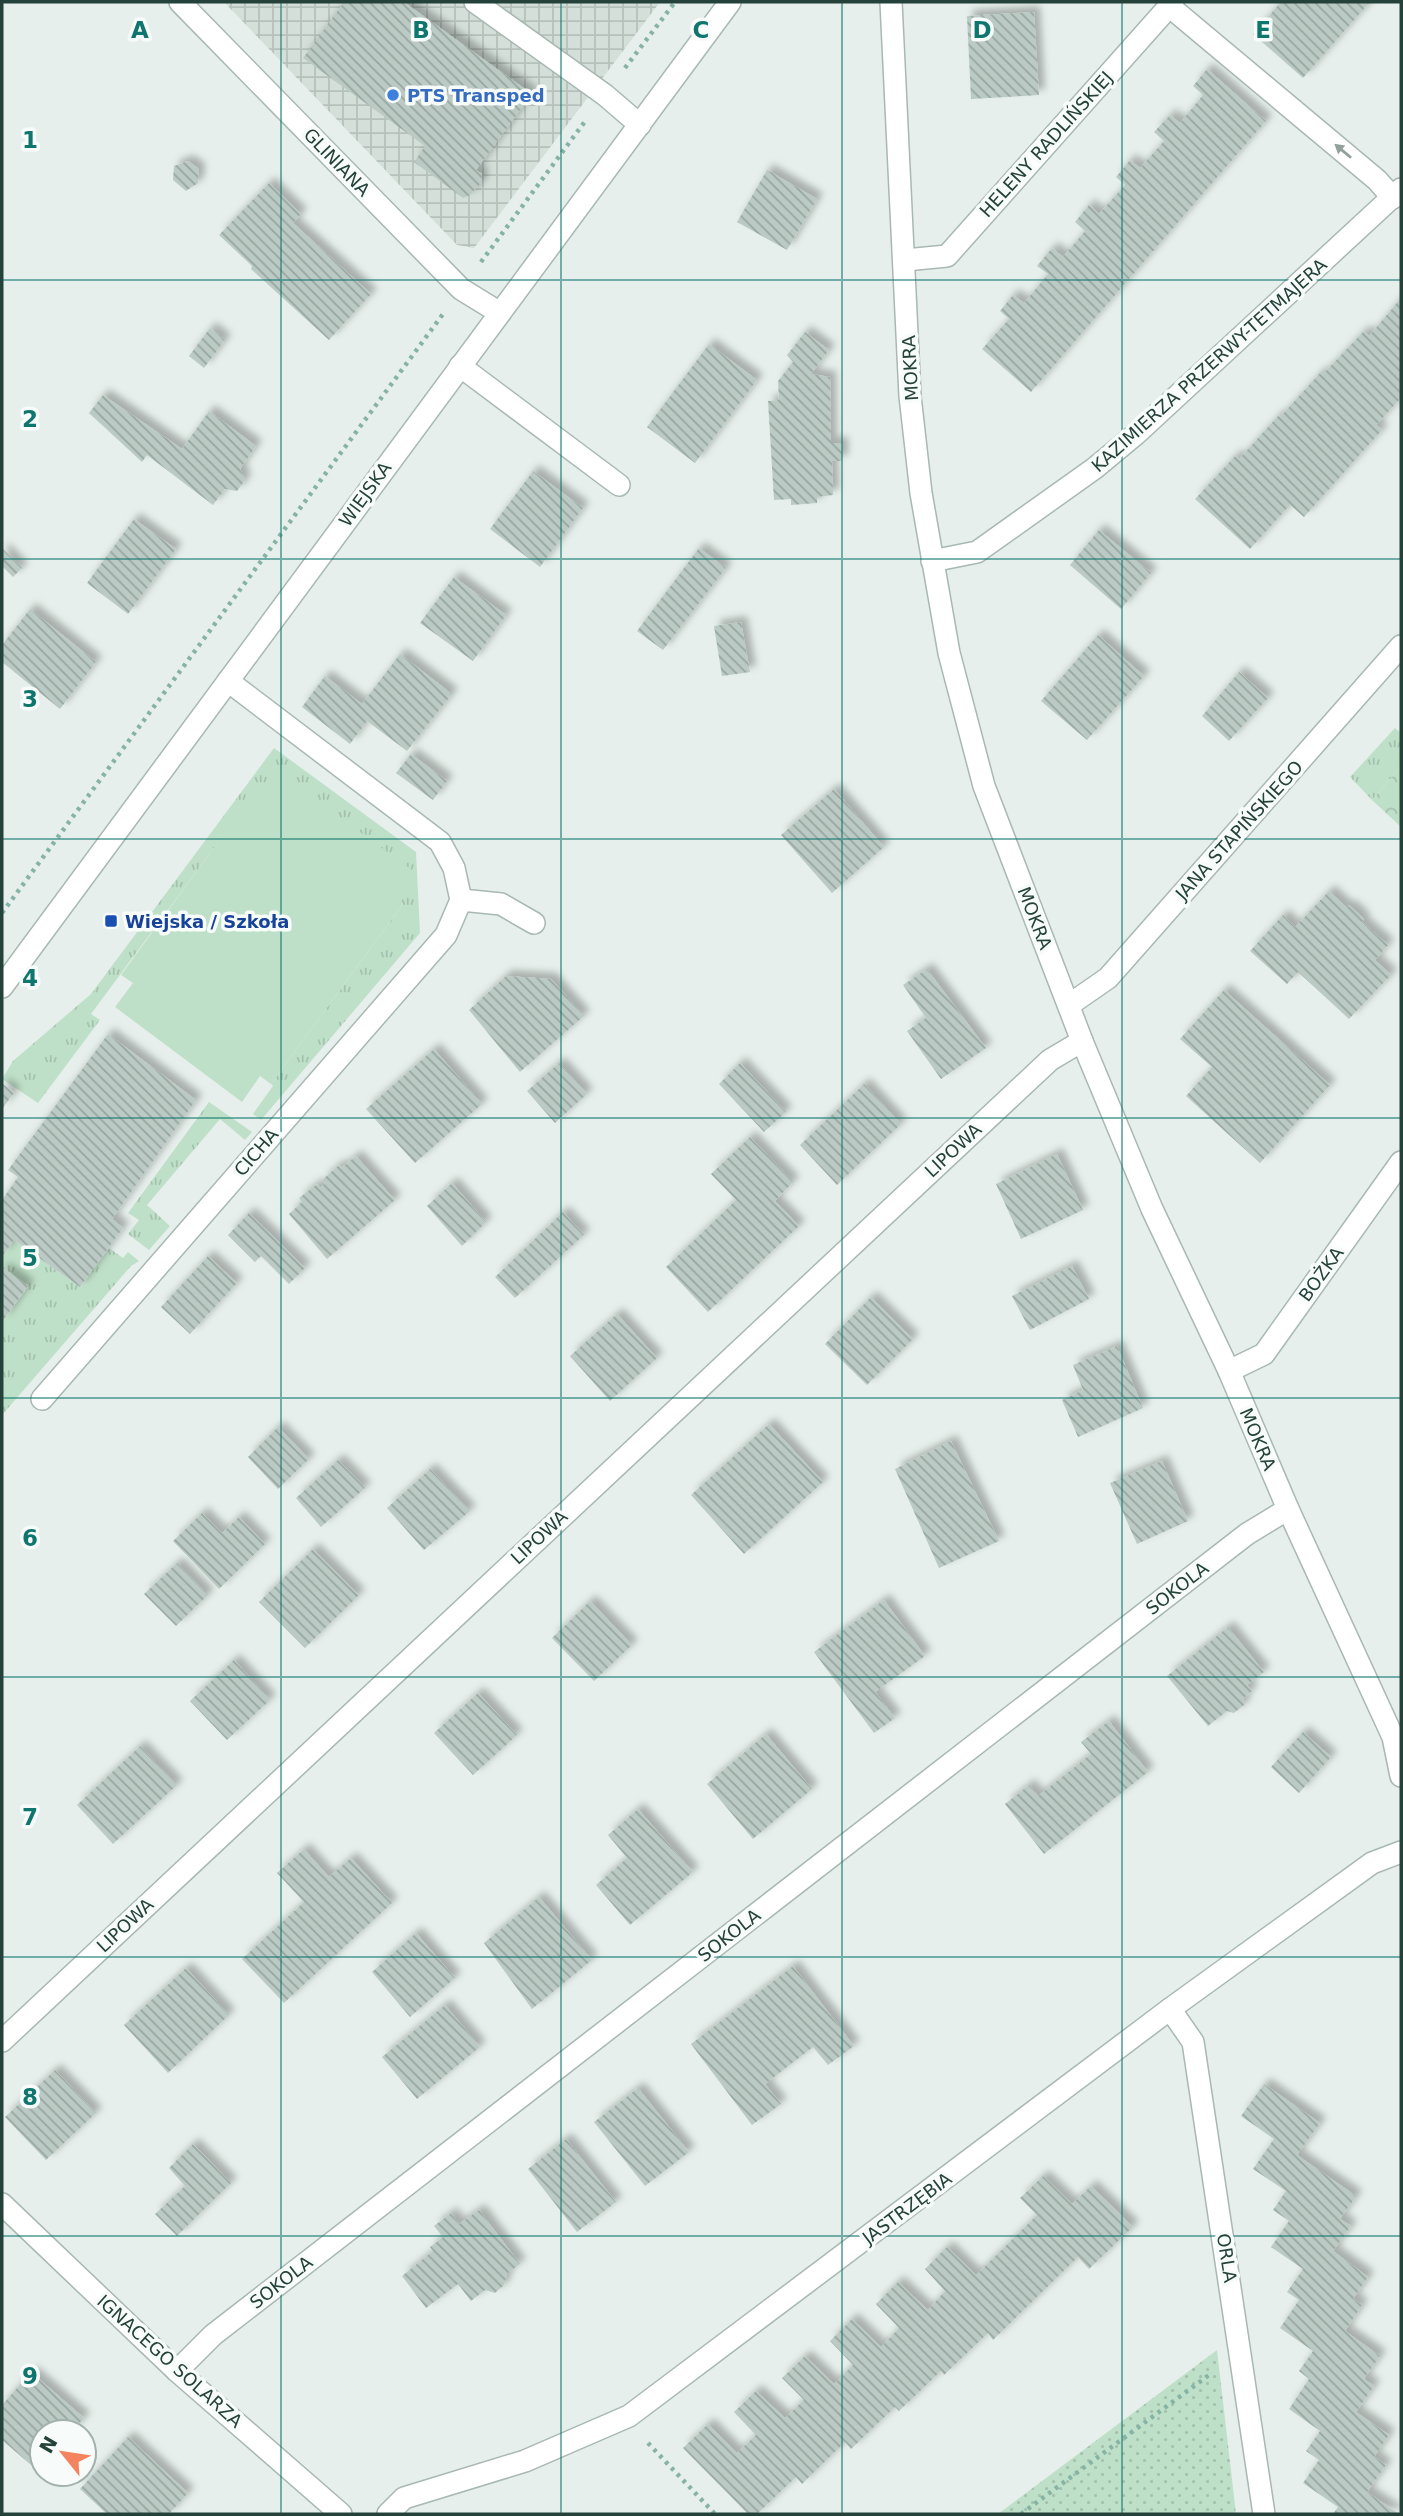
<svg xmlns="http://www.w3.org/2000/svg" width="1403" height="2516" viewBox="0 0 1403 2516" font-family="'DejaVu Sans',sans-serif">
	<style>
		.industrial { fill: url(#industrial-grid) }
		.grass { fill: url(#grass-tufts) }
		.forest { fill: url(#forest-crowns) }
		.park { fill: url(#park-dots) }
		.pitch { fill: #bfe0c8 }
		.building { fill: url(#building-back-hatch); filter: url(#shadow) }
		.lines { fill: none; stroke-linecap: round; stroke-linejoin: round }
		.minor-casing { stroke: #a8b8b2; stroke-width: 24 }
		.path { stroke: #86b3a5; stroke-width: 4.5; stroke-dasharray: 3.5 5; stroke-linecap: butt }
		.minor { stroke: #fff; stroke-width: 21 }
		.oneway { fill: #92a09c }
		.grid { fill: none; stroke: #0f766e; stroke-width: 2; stroke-opacity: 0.55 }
		.shop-dot { fill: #3f7fe0; stroke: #f7fbf9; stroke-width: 2.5 }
		.transit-dot { fill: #1a4fb4; stroke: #f7fbf9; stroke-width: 2.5 }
		.labels { text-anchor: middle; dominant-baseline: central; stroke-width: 7; stroke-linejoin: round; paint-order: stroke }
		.shop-label { font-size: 18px; font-weight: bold; fill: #366cbe; stroke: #f7fbf9; text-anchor: start }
		.street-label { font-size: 18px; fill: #24423a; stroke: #f7fbf9 }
		.transit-label { font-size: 18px; font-weight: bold; fill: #164399; stroke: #f7fbf9; text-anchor: start }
		.grid-label { font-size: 23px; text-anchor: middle; font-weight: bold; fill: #0f766e; stroke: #f7fbf9; stroke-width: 7; stroke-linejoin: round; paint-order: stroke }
	</style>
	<defs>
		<pattern id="industrial-grid" width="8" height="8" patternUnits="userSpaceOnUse" patternTransform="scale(1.75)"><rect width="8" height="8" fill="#d4dfda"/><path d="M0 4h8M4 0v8" fill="none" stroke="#b6c1bc"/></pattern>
		<pattern id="grass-tufts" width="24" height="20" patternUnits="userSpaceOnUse" patternTransform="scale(1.75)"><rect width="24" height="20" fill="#bfe0c8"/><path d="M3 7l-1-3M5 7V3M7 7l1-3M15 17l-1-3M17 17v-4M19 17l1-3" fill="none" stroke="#a4c1ad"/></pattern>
		<pattern id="forest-crowns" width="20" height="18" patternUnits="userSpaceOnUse" patternTransform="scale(1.75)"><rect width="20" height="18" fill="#bfe0c8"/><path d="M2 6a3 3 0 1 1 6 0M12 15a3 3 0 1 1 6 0" fill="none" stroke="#a4c1ad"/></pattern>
		<pattern id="park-dots" width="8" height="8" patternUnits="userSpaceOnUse" patternTransform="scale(1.75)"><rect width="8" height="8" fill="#bfe0c8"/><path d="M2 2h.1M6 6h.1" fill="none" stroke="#a4c1ad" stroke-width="1.8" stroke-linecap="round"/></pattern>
		<pattern id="building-back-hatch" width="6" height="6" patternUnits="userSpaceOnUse" patternTransform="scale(1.75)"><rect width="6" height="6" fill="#bbcac4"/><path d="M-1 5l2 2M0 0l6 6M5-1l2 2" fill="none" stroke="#98a6a0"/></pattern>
		<filter id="shadow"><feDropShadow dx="6" dy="-6" stdDeviation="3.5" flood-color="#0004"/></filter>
	</defs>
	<rect width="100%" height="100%" fill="#e6efeb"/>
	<!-- industrial -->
	<polygon class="industrial" points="224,2 660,2 474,248 457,245"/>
	<!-- grass -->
	<g class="grass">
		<polygon points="1395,728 1401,733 1401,766 1372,800 1350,777"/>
		<polygon points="274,748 416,852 420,933 261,1120 253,1114 273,1086 271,1084 403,904 253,795 91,1014 100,1020 38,1103 2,1079 13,1061 91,994"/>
		<polygon points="209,1102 252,1132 245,1140 220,1119 147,1205 170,1226 149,1250 128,1234 139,1220 128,1213"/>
		<polygon points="14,1240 80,1287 109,1248 123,1258 128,1252 139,1261 131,1266 2,1415 2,1322 28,1287 2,1267 2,1257"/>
	</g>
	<!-- forest -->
	<polygon class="forest" points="1401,766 1401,827 1372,800"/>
	<!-- park -->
	<polygon class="park" points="1217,2350 1236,2514 998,2514"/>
	<!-- pitch -->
	<polygon class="pitch" points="283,776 412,870 393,896 403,904 271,1084 260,1076 242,1102 115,1007 133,983 121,975 253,794 265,802"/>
	<!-- building -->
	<g class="building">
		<polygon points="344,2 404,2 532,94 476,170 482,174 481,183 470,195 463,198 414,162 425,146 303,58"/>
		<polygon points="1281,2 1370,2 1303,78 1253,34"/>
		<polygon points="1034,12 1039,95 971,99 967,16"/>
		<polygon points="1207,69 1266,121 1031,392 982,349 1009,319 1000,311 1013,295 1024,303 1048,274 1037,266 1052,248 1063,257 1085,231 1075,222 1089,205 1099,214 1125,185 1116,177 1130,160 1140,168 1164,141 1154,132 1170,115 1180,123 1203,95 1193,86"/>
		<polygon points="188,161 199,169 198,183 186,191 173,180 174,166"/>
		<polygon points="767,170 817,199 787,250 737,222"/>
		<polygon points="269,183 301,214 293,223 371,294 329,340 251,269 252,266 219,235"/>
		<polygon points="1401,298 1401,398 1376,425 1382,430 1304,517 1290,505 1250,549 1195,499 1235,456 1239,459 1279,415 1280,417 1320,373 1322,375 1364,331 1369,336"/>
		<polygon points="210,328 225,340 204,368 189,356"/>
		<polygon points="805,332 829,350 811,374 830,377 831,443 842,443 842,461 832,461 833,495 817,497 817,503 791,505 791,499 774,500 768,401 779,400 778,381 793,362 787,355"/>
		<polygon points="709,344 757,380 695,463 647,427"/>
		<polygon points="103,395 182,449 209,411 256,446 240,469 245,480 237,491 225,489 213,505 147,455 142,462 89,413"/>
		<polygon points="533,471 583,508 540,567 490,529"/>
		<polygon points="134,519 176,549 128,614 87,583"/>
		<polygon points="1099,530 1151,573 1121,609 1070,565"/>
		<polygon points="2,548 22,568 13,577 2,566"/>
		<polygon points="699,548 726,568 663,650 637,631"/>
		<polygon points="454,577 506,615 473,661 420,623"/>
		<polygon points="30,609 96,662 60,709 2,662 2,645"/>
		<polygon points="741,622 750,672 722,676 714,626"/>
		<polygon points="1098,635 1144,676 1087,740 1041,701"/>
		<polygon points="400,654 452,694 407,751 367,721 350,744 302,707 325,676 362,704"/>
		<polygon points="1239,672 1268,698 1229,741 1202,716"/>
		<polygon points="411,754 447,781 433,800 396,773"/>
		<polygon points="834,789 884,847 832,893 781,835"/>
		<polygon points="1329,891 1347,908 1349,905 1364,919 1362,922 1388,945 1375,960 1391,975 1349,1019 1298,972 1287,984 1250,951 1283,915 1295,927"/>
		<polygon points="927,969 986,1048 941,1079 907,1031 926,1018 903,985"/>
		<polygon points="506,976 551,979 584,1016 520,1072 469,1010"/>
		<polygon points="1224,990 1330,1085 1260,1163 1186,1096 1212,1067 1180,1039"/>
		<polygon points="108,1034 196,1100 112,1219 123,1228 80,1287 14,1240 2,1257 2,1200 18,1177 8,1170"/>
		<polygon points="434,1049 482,1104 415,1163 366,1109"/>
		<polygon points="559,1063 587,1094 555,1123 527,1091"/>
		<polygon points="740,1063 786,1112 764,1132 719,1084"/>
		<polygon points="2,1083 14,1093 2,1109"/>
		<polygon points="864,1084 901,1124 837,1185 800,1145"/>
		<polygon points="750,1137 793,1182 775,1201 799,1226 708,1312 666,1267 736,1200 711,1174"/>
		<polygon points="1057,1154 1083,1210 1021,1239 996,1184"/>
		<polygon points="356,1156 395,1200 327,1259 289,1214 302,1202 299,1198 317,1184 320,1188 325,1183 322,1180 339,1165 341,1168"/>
		<polygon points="452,1183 486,1222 462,1246 427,1206"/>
		<polygon points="563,1212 584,1235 515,1298 495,1277"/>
		<polygon points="249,1213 305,1268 289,1284 261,1256 255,1262 228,1235"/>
		<polygon points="208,1256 237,1283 190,1334 161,1307"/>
		<polygon points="1072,1266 1089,1299 1030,1330 1012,1296"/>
		<polygon points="2,1267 28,1286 2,1322"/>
		<polygon points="871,1297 913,1339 867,1385 825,1344"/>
		<polygon points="617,1314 657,1358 610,1401 570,1356"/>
		<polygon points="1117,1346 1143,1408 1078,1437 1062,1400 1083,1390 1073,1365"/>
		<polygon points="769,1424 823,1482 744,1554 691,1495"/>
		<polygon points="278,1427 309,1459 278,1489 248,1457"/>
		<polygon points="951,1441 999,1541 939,1568 895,1469"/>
		<polygon points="338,1460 365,1488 321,1527 296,1498"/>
		<polygon points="1162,1461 1188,1521 1137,1544 1110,1483"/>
		<polygon points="430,1469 470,1511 424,1550 387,1508"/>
		<polygon points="202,1513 222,1533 239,1517 265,1544 219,1589 173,1541"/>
		<polygon points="313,1549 359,1595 305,1648 259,1602"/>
		<polygon points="177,1563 208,1595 176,1626 144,1594"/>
		<polygon points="884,1600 925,1656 875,1692 895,1718 874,1733 814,1652"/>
		<polygon points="590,1601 632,1645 594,1681 552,1638"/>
		<polygon points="1228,1627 1264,1672 1247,1685 1252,1691 1244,1698 1244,1705 1234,1713 1227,1711 1208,1726 1167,1676"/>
		<polygon points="234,1660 270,1700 227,1740 190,1701"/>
		<polygon points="478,1693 517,1735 473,1775 434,1733"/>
		<polygon points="1109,1721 1148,1772 1044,1854 1005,1804 1029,1785 1038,1796 1091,1754 1081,1742"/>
		<polygon points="1303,1732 1331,1757 1299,1793 1271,1767"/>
		<polygon points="766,1734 812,1789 753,1839 707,1784"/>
		<polygon points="140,1746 177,1785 113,1844 77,1805"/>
		<polygon points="638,1809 693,1872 630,1925 596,1885 627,1858 608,1835"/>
		<polygon points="304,1849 329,1877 351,1858 392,1903 284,2003 242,1959 304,1902 277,1873"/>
		<polygon points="539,1897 592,1960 532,2009 484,1943"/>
		<polygon points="416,1933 455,1978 410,2017 372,1972"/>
		<polygon points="793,1966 854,2046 828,2065 813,2047 765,2084 781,2104 752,2125 691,2044"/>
		<polygon points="186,1968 229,2015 168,2073 124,2025"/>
		<polygon points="445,2005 480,2047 417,2099 382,2057"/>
		<polygon points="55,2070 96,2113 46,2160 5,2117"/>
		<polygon points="1264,2084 1320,2123 1297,2155 1356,2196 1340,2219 1351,2226 1333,2251 1368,2277 1353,2299 1362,2305 1345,2331 1380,2356 1364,2379 1374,2386 1356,2412 1389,2435 1374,2457 1386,2465 1367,2492 1399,2514 1333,2514 1338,2507 1303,2483 1319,2460 1306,2451 1320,2431 1289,2409 1309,2379 1299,2371 1313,2351 1280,2328 1299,2300 1287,2292 1303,2269 1271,2247 1289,2221 1273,2210 1286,2191 1253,2169 1274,2139 1241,2116"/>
		<polygon points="638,2088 689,2152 645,2186 594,2122"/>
		<polygon points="566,2139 616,2202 577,2232 528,2169"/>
		<polygon points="193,2144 231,2183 177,2236 155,2214 185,2186 169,2168"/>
		<polygon points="1043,2176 1072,2204 1091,2186 1133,2227 1089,2269 1078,2257 993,2340 988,2333 944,2375 941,2371 899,2411 895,2407 851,2449 845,2442 802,2484 796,2477 757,2514 748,2514 683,2448 708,2424 737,2453 756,2435 734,2412 756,2391 785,2418 804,2400 782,2378 805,2356 834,2384 853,2365 830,2341 852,2319 881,2347 899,2328 876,2304 898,2282 928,2310 945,2291 925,2269 947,2247 976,2275 1037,2215 1020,2198"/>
		<polygon points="479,2210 520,2264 507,2274 504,2285 495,2293 485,2290 471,2301 458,2284 426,2308 402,2276 433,2251 430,2247 443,2237 434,2226 451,2213 459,2224"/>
		<polygon points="31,2372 84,2418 71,2432 42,2432 42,2466 38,2471 2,2440 2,2405"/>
		<polygon points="128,2437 188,2493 169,2514 107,2514 80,2489"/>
	</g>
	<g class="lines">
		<defs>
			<g id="minor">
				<polyline points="180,2 461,289 500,313"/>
				<polyline points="475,2 605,95 640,125"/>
				<polyline points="891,2 910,396 921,493 949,653 984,786 1082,1041 1152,1209 1229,1371 1288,1509 1393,1737 1401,1776"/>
				<polyline points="1169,6 1377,180 1393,198"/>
				<polyline points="905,260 947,256 1173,2"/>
				<polyline points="460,366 619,485"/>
				<polyline points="932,561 977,552 1095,468 1136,434 1401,189"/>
				<polyline points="461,900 501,904 534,923"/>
				<polyline points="2,987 730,2"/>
				<polyline points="1069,1005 1108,978 1401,646"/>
				<polyline points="1229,1371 1264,1354 1401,1162"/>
				<polyline points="42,1399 446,935 461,900 454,868 440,842 228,681"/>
				<polyline points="1170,2009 1193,2042 1264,2514"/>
				<polyline points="2,2041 1050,1060 1082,1041"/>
				<polyline points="2,2204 177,2371 341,2514"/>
				<polyline points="177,2371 213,2335 1247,1534 1288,1509"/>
				<polyline points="388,2514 404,2498 525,2461 629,2416 1170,2009 1372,1863 1401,1852"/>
			</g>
		</defs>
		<!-- minor casing -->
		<use href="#minor" class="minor-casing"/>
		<!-- path -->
		<g class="path">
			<polyline points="625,68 675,2"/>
			<polyline points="481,262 586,120"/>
			<polyline points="2,913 443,314"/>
			<polyline points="648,2443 715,2514"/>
			<polyline points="1021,2514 1209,2375"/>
		</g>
		<!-- minor -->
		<use href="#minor" class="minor"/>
	</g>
	<!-- one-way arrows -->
	<defs><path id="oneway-solid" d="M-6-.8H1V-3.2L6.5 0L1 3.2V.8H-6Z" transform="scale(1.75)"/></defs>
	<use class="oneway" href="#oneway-solid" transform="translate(1343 151) rotate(-140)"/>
	<!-- grid -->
	<path class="grid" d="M 281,2 L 281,2514M 561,2 L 561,2514M 842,2 L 842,2514M 1122,2 L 1122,2514M 2,280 L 1401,280M 2,559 L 1401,559M 2,839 L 1401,839M 2,1118 L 1401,1118M 2,1398 L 1401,1398M 2,1677 L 1401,1677M 2,1957 L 1401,1957M 2,2236 L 1401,2236"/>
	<!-- markers -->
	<circle class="shop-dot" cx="393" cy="95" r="7"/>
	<rect class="transit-dot" x="104" y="914" width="14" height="14" rx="3.5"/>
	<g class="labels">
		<!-- shop labels -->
		<g class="shop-label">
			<text x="407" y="95">PTS Transped</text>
		</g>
		<!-- street labels -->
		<g class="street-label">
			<text transform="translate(1046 144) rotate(-48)">HELENY RADLIŃSKIEJ</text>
			<text transform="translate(337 162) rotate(46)">GLINIANA</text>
			<text transform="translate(1209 365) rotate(-42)">KAZIMIERZA PRZERWY-TETMAJERA</text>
			<text transform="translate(910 368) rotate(-93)">MOKRA</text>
			<text transform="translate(365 494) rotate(-54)">WIEJSKA</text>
			<text transform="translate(1239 830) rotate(-48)">JANA STAPIŃSKIEGO</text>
			<text transform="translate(1035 918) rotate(69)">MOKRA</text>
			<text transform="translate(953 1150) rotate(-43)">LIPOWA</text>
			<text transform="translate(256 1152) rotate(-49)">CICHA</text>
			<text transform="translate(1321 1274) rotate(-54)">BOŻKA</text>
			<text transform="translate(1258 1439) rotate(67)">MOKRA</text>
			<text transform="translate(539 1537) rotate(-43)">LIPOWA</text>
			<text transform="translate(1177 1588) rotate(-38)">SOKOLA</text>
			<text transform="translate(125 1925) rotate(-43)">LIPOWA</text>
			<text transform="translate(729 1935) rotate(-38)">SOKOLA</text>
			<text transform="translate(907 2208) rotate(-37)">JASTRZĘBIA</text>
			<text transform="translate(1227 2258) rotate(81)">ORLA</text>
			<text transform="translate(281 2282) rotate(-38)">SOKOLA</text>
			<text transform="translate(170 2361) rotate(42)">IGNACEGO SOLARZA</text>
		</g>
		<!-- transit labels -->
		<g class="transit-label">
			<text x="125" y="921">Wiejska / Szkoła</text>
		</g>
	</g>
	<g class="grid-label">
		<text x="140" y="38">A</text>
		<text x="421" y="38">B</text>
		<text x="701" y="38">C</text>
		<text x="982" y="38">D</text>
		<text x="1263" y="38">E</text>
		<text x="30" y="148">1</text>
		<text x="30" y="427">2</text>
		<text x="30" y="707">3</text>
		<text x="30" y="986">4</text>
		<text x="30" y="1266">5</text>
		<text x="30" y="1546">6</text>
		<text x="30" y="1825">7</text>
		<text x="30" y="2105">8</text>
		<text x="30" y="2384">9</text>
	</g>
	<!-- border -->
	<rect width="1403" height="2516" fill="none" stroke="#24423a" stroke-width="7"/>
	<!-- north arrow -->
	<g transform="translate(63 2453) rotate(300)"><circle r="33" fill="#f7fbf9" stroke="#a3b1ad" stroke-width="2"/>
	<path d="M0-5L12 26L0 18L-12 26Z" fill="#f4845f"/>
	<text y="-10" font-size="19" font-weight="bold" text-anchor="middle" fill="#24423a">N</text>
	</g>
</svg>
